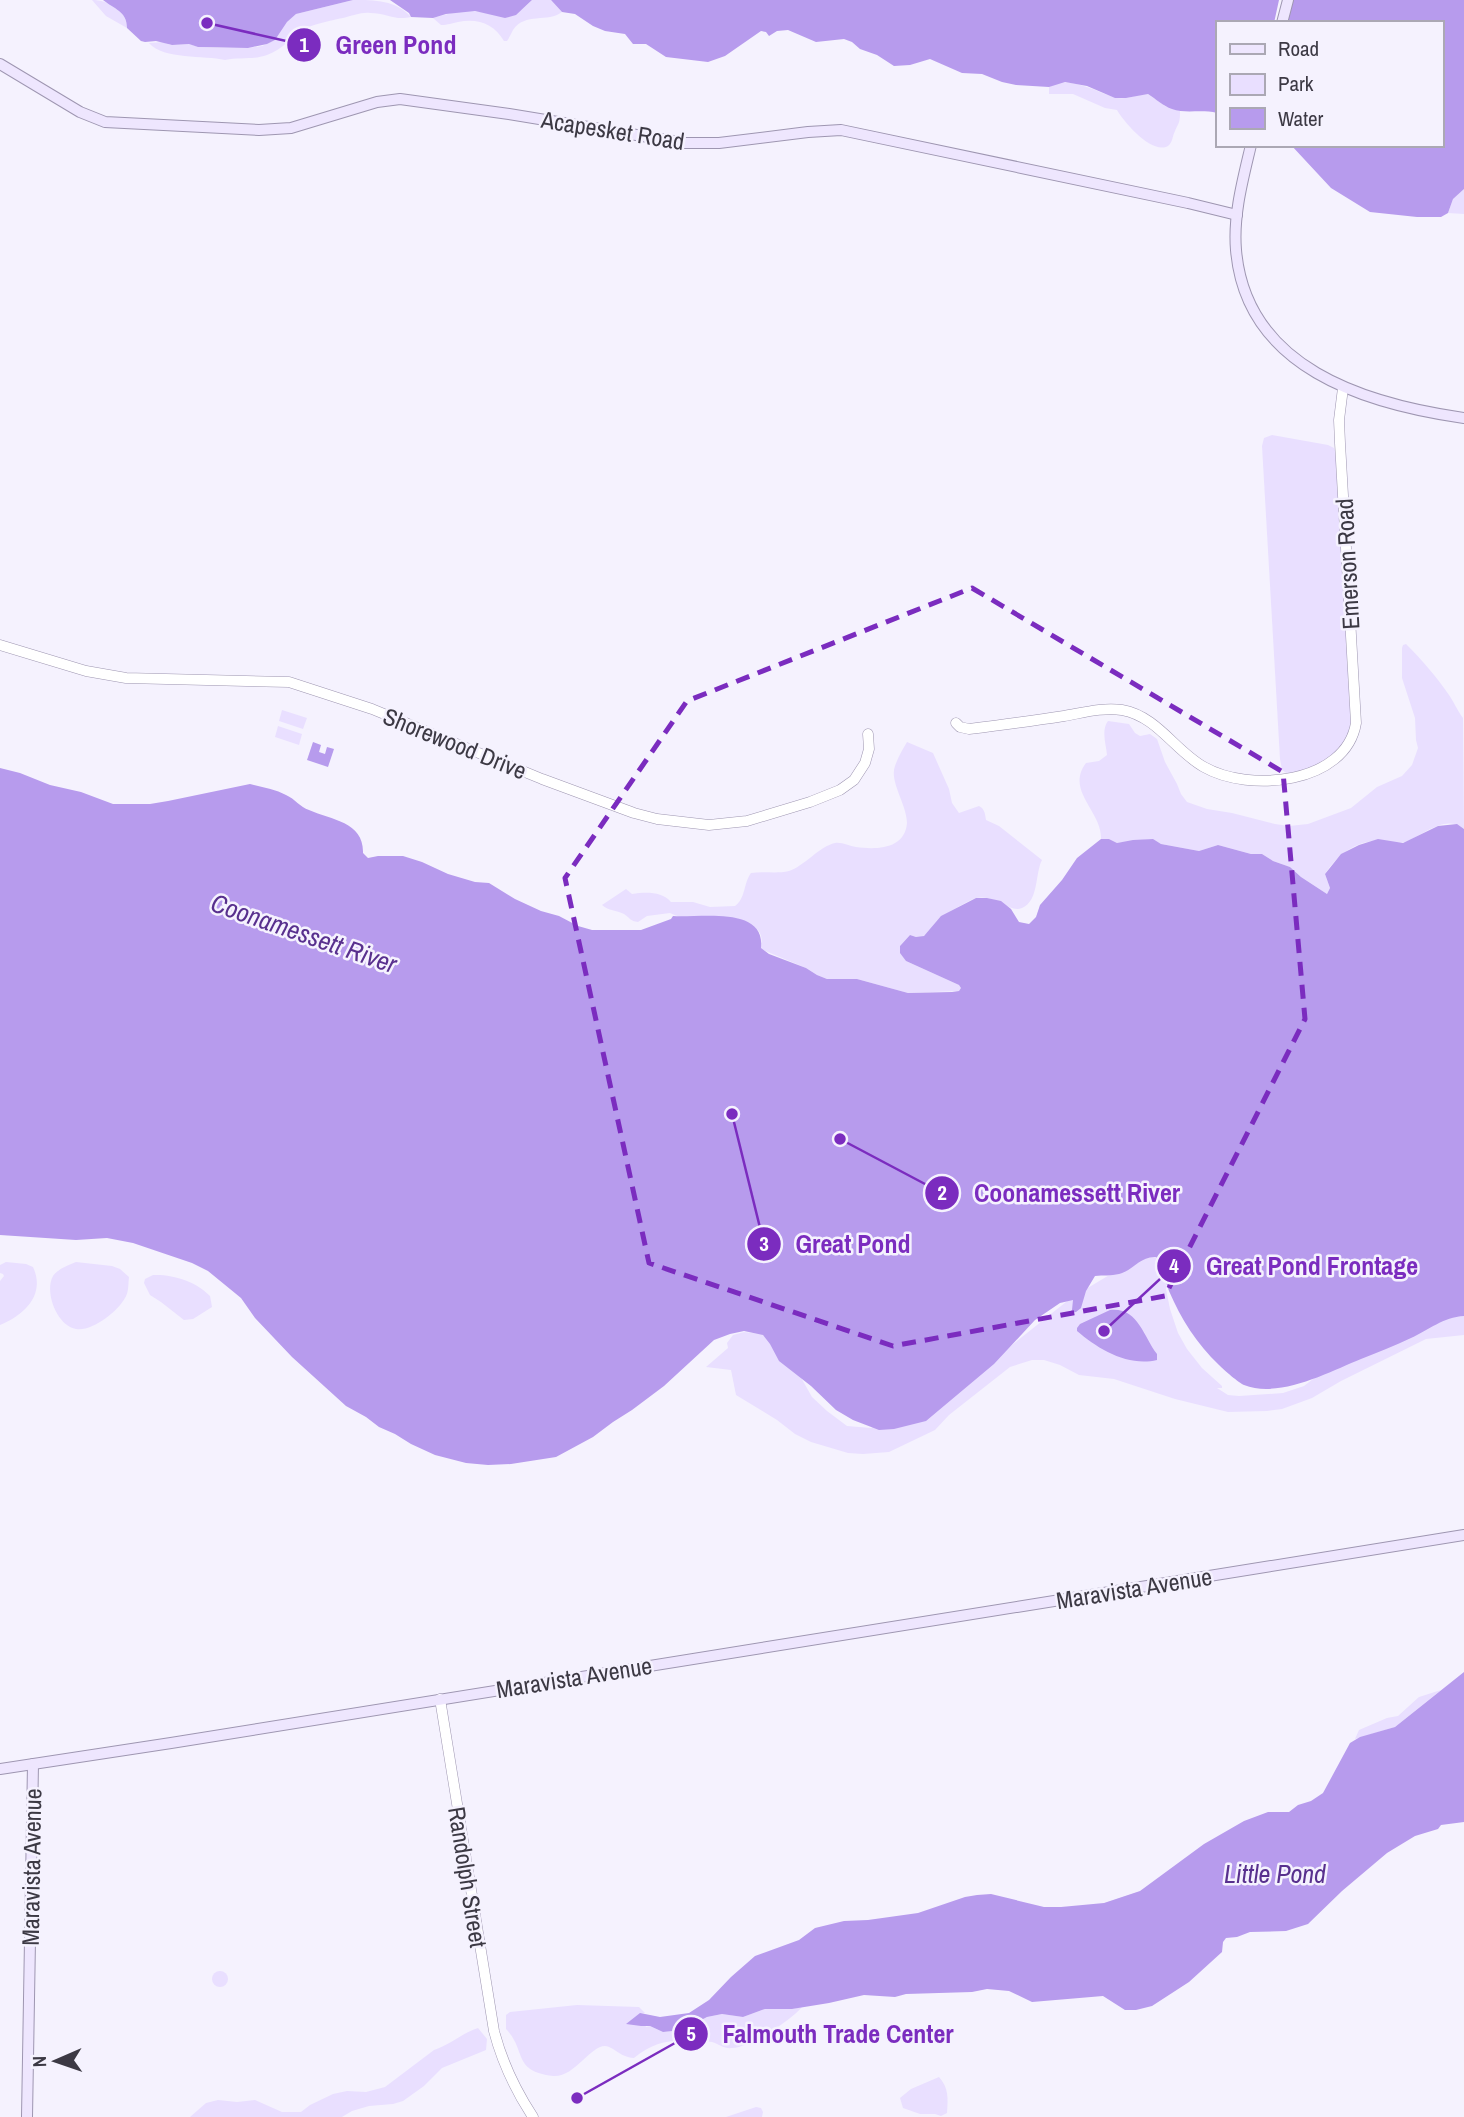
<svg xmlns="http://www.w3.org/2000/svg" width="1464" height="2117" viewBox="0 0 1464 2117" font-family="'Archivo Narrow',sans-serif">
	<style>
		.green { fill: #e9dfff }
		.water { fill: #b79bed }
		.lines { fill: none; stroke-linecap: round; stroke-linejoin: round }
		.tertiary-casing { stroke: #9e96b1; stroke-width: 11 }
		.secondary-casing { stroke: #9e96b1; stroke-width: 12 }
		.tertiary { stroke: #fff; stroke-width: 10 }
		.secondary { stroke: #eee6fe; stroke-width: 10 }
		.marked { fill: none; stroke: #7b2cbf; stroke-width: 5; stroke-dasharray: 14 9; stroke-linejoin: round }
		.labels { text-anchor: middle; dominant-baseline: central; stroke-width: 5; stroke-linejoin: round; paint-order: stroke }
		.street-label { font-size: 24px; fill: #3c3944; stroke: #f5f2fe }
		.water-label { font-size: 26px; font-style: italic; fill: #58308e; stroke: #f5f2fe }
		.leader { fill: none; stroke: #7b2cbf; stroke-width: 2.5 }
		.callout-dot { fill: #7b2cbf; stroke: #f5f2fe; stroke-width: 2.5 }
		.mark-label { font-size: 21px; text-anchor: middle; font-weight: bold; fill: #fff }
		.callout-label { font-size: 26px; text-anchor: middle; font-weight: bold; fill: #7b2cbf; stroke: #f5f2fe; stroke-width: 5; stroke-linejoin: round; paint-order: stroke }
	</style>
	<rect width="100%" height="100%" fill="#f5f2fe"/>
	<!-- green -->
	<g class="green">
		<path d="M 92,0 C 108,0 127,10 127,28 L 106,16 Z"/>
		<path d="M 353,0 C 375,0 396,0 411,17 C 395,21 386,13 370,13 C 361,12 352,16 343,18 C 337,19 311,25 307,28 C 293,36 283,49 267,55 C 253,60 240,57 225,60 C 204,55 164,60 149,43 L 163,42 L 170,45 L 190,44 L 198,47 L 218,48 L 248,48 L 262,46 L 275,40 L 287,22 L 296,14 Z"/>
		<path d="M 532,0 L 551,0 L 562,12 C 548,23 525,12 513,30 C 511,34 509,38 507,41 L 504,41 C 494,24 478,18 458,22 C 452,23 448,25 441,25 L 433,18 C 445,15 460,10 472,11 C 502,13 506,27 532,0 Z"/>
		<path d="M 1060,82 C 1081,82 1095,91 1114,97 C 1125,101 1137,94 1148,94 L 1165,106 L 1180,111 C 1180,123 1179,122 1175,131 C 1172,137 1173,142 1168,146 C 1152,155 1124,122 1117,110 L 1105,108 L 1073,94 L 1049,94 L 1049,87 Z"/>
		<polygon points="1464,189 1464,214 1448,213 1453,199"/>
		<polygon points="1272,435 1328,445 1334,448 1337,456 1353,721 1344,747 1318,767 1288,774 1282,770 1280,759 1262,446 1264,438"/>
		<path d="M 1406,644 C 1422,660 1436,676 1449,695 C 1454,702 1457,710 1463,718 L 1464,829 C 1446,813 1422,836 1405,842 C 1397,844 1391,841 1383,841 C 1358,839 1338,854 1325,874 L 1330,888 L 1327,894 L 1301,877 L 1290,867 L 1273,861 L 1262,854 L 1251,854 L 1218,845 L 1199,851 L 1161,844 L 1152,839 L 1117,843 L 1109,839 L 1101,839 C 1102,811 1065,791 1086,763 L 1099,761 L 1107,755 C 1106,744 1101,730 1108,721 L 1129,724 L 1135,733 L 1140,736 L 1150,734 L 1157,739 L 1165,762 L 1177,784 L 1181,794 L 1187,802 L 1207,809 L 1232,813 L 1275,824 L 1289,826 L 1308,824 L 1351,808 L 1377,787 L 1402,776 L 1412,765 L 1418,748 L 1416,740 L 1415,718 L 1402,678 L 1402,648 L 1403,645 Z"/>
		<polygon points="282,710 307,718 303,729 279,721"/>
		<polygon points="278,726 302,734 299,745 275,737"/>
		<path d="M 907,742 L 933,753 L 949,789 L 952,803 L 959,813 L 979,806 C 985,809 985,814 986,820 L 999,826 L 1042,860 C 1035,873 1039,901 1022,908 C 1009,914 992,890 971,900 C 965,903 943,915 939,919 C 934,924 930,931 925,935 C 920,939 915,937 910,935 L 900,946 L 906,961 L 959,985 L 962,988 L 959,991 L 908,993 L 857,979 L 827,979 L 817,975 L 806,968 L 763,950 L 761,948 C 763,937 761,930 751,925 C 723,907 695,926 670,913 L 647,916 L 638,922 C 630,921 630,918 624,914 C 616,910 609,911 602,905 L 626,889 L 632,894 C 645,892 662,891 671,902 L 693,902 L 710,907 L 735,906 C 746,898 743,884 751,873 C 763,871 777,874 789,871 C 803,867 820,846 835,843 C 842,842 849,846 856,847 C 877,850 905,849 907,823 C 907,805 889,781 895,766 C 898,757 903,749 907,742 Z"/>
		<polygon points="1157,1249 1167,1278 1166,1289 1170,1309 1178,1333 1187,1349 1202,1368 1222,1386 1222,1388 1217,1388 1228,1395 1239,1396 1283,1393 1304,1386 1331,1365 1464,1312 1464,1335 1426,1339 1341,1381 1312,1398 1282,1409 1267,1411 1228,1412 1175,1399 1114,1379 1079,1375 1060,1365 1044,1360 1032,1360 1010,1367 949,1415 935,1430 889,1452 863,1454 848,1453 811,1442 795,1434 777,1420 736,1395 731,1370 706,1367 728,1348 727,1343 733,1335 744,1332 762,1334 795,1367 812,1397 827,1411 847,1426 871,1428 1002,1353 1071,1298 1106,1277"/>
		<path d="M 6,1262 L 26,1264 L 33,1267 C 46,1295 24,1315 0,1325 L 0,1281 L 4,1276 L 3,1274 L 0,1273 L 0,1265 Z"/>
		<path d="M 76,1262 L 112,1266 L 120,1269 L 129,1277 C 128,1285 129,1292 125,1298 C 118,1311 92,1332 76,1329 C 57,1326 44,1292 53,1276 C 58,1269 68,1265 76,1262 Z"/>
		<path d="M 153,1275 C 173,1274 197,1282 210,1296 L 212,1307 L 193,1319 L 184,1320 L 161,1302 L 150,1295 L 144,1283 L 145,1279 Z"/>
		<polygon points="1441,1690 1395,1727 1355,1739 1359,1730 1387,1718 1398,1716 1419,1697"/>
		<circle cx="220" cy="1979" r="8"/>
		<path d="M 577,2005 L 639,2007 L 645,2013 L 640,2014 L 646,2027 L 650,2026 L 663,2032 L 682,2030 L 707,2017 L 722,2014 L 743,2017 L 765,2009 L 792,2009 L 802,2007 C 790,2021 751,2047 732,2048 C 724,2049 719,2044 712,2042 C 707,2041 700,2041 695,2041 C 671,2039 653,2042 634,2058 C 619,2057 615,2047 605,2046 C 590,2046 574,2078 553,2076 C 512,2071 527,2051 506,2029 L 506,2015 L 510,2012 Z"/>
		<path d="M 478,2028 L 487,2039 L 486,2050 L 442,2068 L 424,2086 L 403,2101 L 393,2104 L 369,2106 L 352,2111 L 342,2117 L 190,2117 L 206,2103 L 218,2100 L 237,2102 L 255,2100 L 282,2112 L 301,2112 L 310,2105 L 333,2094 L 347,2091 L 366,2092 L 385,2087 L 434,2050 C 450,2045 462,2033 478,2028 Z"/>
		<path d="M 939,2077 C 949,2088 948,2099 947,2113 L 941,2116 L 935,2114 L 920,2114 L 903,2108 L 900,2098 L 911,2089 Z"/>
		<polygon points="756,2107 761,2108 763,2112 762,2117 726,2117"/>
	</g>
	<!-- water -->
	<g class="water">
		<path d="M 103,0 L 353,0 L 296,14 L 287,22 L 275,40 L 267,44 L 248,48 L 198,47 L 189,44 L 172,45 L 156,41 L 145,42 L 141,41 L 127,28 C 127,11 114,9 103,0 Z"/>
		<polygon points="390,0 532,0 516,15 505,18 475,11 446,14 433,18 411,17 409,13"/>
		<path d="M 551,0 L 1279,0 L 1274,23 L 1217,23 L 1217,113 C 1202,109 1185,114 1172,109 C 1163,106 1156,99 1148,94 L 1126,98 L 1115,98 L 1087,86 L 1065,82 L 1049,87 L 1016,85 L 1002,82 L 982,74 L 962,73 L 930,59 L 910,65 L 894,66 L 877,55 L 860,49 L 852,42 L 844,39 L 816,42 L 788,30 L 777,31 L 769,36 L 766,32 L 761,31 L 725,56 L 708,62 L 666,57 L 646,44 L 633,44 L 625,34 L 605,31 L 593,26 L 575,14 L 562,12 Z"/>
		<polygon points="1289,0 1464,0 1464,189 1453,199 1448,213 1441,217 1417,217 1370,212 1331,188 1291,145 1441,145 1441,23 1288,23"/>
		<polygon points="313,742 321,745 319,752 325,754 327,747 334,749 328,767 307,760"/>
		<path d="M 0,768 L 20,773 L 50,785 L 81,792 L 113,804 L 150,804 L 168,801 L 250,784 C 262,787 275,789 286,795 C 295,799 300,807 309,810 C 332,820 364,822 363,853 L 368,858 L 378,856 L 403,856 L 422,862 L 448,874 L 475,882 L 489,883 L 515,899 L 541,911 L 559,916 L 578,926 L 592,930 L 641,930 L 671,919 L 673,916 C 699,918 766,905 761,948 L 769,954 L 806,968 L 817,975 L 827,979 L 857,979 L 908,993 L 952,992 L 959,991 L 961,988 L 959,985 L 906,961 L 900,953 L 900,946 L 910,935 L 916,937 L 924,936 L 941,916 L 976,898 L 987,898 L 1001,901 L 1011,909 L 1019,922 L 1029,924 L 1036,917 L 1040,905 L 1062,880 L 1077,858 L 1101,839 L 1109,839 L 1117,843 L 1133,840 L 1153,839 L 1161,844 L 1199,851 L 1218,845 L 1251,854 L 1262,854 L 1273,861 L 1290,867 L 1301,877 L 1327,894 L 1330,888 L 1325,874 L 1341,854 L 1359,845 L 1378,839 L 1403,843 L 1438,826 L 1457,824 L 1464,829 L 1464,1316 C 1443,1317 1429,1330 1411,1338 C 1394,1346 1378,1352 1361,1359 C 1329,1372 1279,1399 1244,1385 C 1239,1383 1224,1370 1219,1365 C 1197,1344 1181,1319 1169,1291 C 1164,1280 1165,1264 1156,1257 C 1140,1256 1134,1270 1119,1274 C 1111,1276 1103,1275 1095,1276 L 1086,1291 L 1081,1308 L 1076,1312 L 1069,1313 L 1072,1310 L 1073,1300 L 1060,1303 L 1035,1320 L 994,1364 L 926,1421 L 894,1429 L 879,1430 L 853,1420 L 836,1410 L 811,1386 L 779,1361 L 770,1344 L 763,1335 L 744,1331 L 730,1334 L 714,1340 L 664,1386 L 632,1410 L 613,1422 L 593,1437 L 556,1457 L 511,1464 L 488,1465 L 466,1463 L 435,1455 L 411,1444 L 395,1434 L 379,1427 L 366,1417 L 346,1406 L 292,1357 L 255,1318 L 241,1298 L 208,1271 L 192,1263 L 133,1243 L 107,1238 L 76,1240 L 0,1235 Z"/>
		<path d="M 1110,1310 C 1138,1307 1143,1336 1157,1354 L 1157,1360 C 1128,1367 1098,1349 1077,1331 L 1077,1328 L 1080,1324 Z"/>
		<polygon points="1464,1672 1464,1822 1441,1825 1438,1829 1415,1836 1387,1853 1342,1891 1308,1924 1286,1931 1250,1932 1237,1937 1226,1938 1223,1942 1222,1952 1189,1982 1152,2006 1136,2010 1125,2010 1103,1996 1032,2002 1009,1991 987,1989 972,1992 906,1994 895,1997 864,1995 829,2003 792,2009 765,2009 743,2017 722,2014 707,2017 682,2030 663,2032 650,2026 641,2026 626,2024 640,2013 660,2017 689,2013 709,2000 731,1977 755,1956 799,1940 815,1928 844,1921 868,1920 918,1913 965,1897 977,1895 991,1894 1044,1907 1061,1907 1104,1903 1140,1891 1204,1844 1244,1821 1268,1812 1289,1812 1298,1805 1311,1801 1323,1793 1350,1743 1360,1737 1395,1727"/>
	</g>
	<g class="lines">
		<defs>
			<g id="tertiary">
				<polyline points="0,645 86,671 126,678 289,682 372,709 542,779 634,813 657,819 709,825 747,821 810,802 840,790 854,780 865,763 869,749 868,734"/>
				<path d="M 956,723 L 960,727 L 969,729 C 1001,725 1032,721 1064,716 C 1082,713 1103,707 1122,710 C 1157,716 1175,751 1204,767 C 1249,793 1346,784 1356,723 L 1340,443 L 1339,420 L 1343,388"/>
				<path d="M 440,1699 L 494,2031 C 502,2062 516,2091 533,2117"/>
			</g>
			<g id="secondary">
				<polyline points="1282,23 1288,0"/>
				<polyline points="0,64 80,112 105,122 259,130 291,128 377,102 400,99 509,114 685,143 719,143 808,132 841,130 1188,203 1237,215"/>
				<path d="M 1251,145 C 1243,179 1233,215 1236,250 C 1246,368 1365,404 1464,418"/>
				<polyline points="0,1769 171,1743 1464,1535"/>
				<polyline points="27,2117 33,1764"/>
			</g>
		</defs>
		<!-- tertiary casing -->
		<use href="#tertiary" class="tertiary-casing"/>
		<!-- secondary casing -->
		<use href="#secondary" class="secondary-casing"/>
		<!-- tertiary -->
		<use href="#tertiary" class="tertiary"/>
		<!-- secondary -->
		<use href="#secondary" class="secondary"/>
	</g>
	<!-- marked area -->
	<path class="marked" d="M 972,588 L 1283,772 L 1305,1019 L 1165,1296 L 893,1346 L 649,1263 L 565,878 L 687,701 Z"/>
	<g class="labels">
		<!-- street labels -->
		<g class="street-label">
			<text transform="translate(613 130) rotate(9)">Acapesket Road</text>
			<text transform="translate(1347 564) rotate(-93)">Emerson Road</text>
			<text transform="translate(455 743) rotate(22)">Shorewood Drive</text>
			<text transform="translate(1134 1588) rotate(-9)">Maravista Avenue</text>
			<text transform="translate(574 1677) rotate(-9)">Maravista Avenue</text>
			<text transform="translate(31 1867) rotate(-89)">Maravista Avenue</text>
			<text transform="translate(468 1877) rotate(81)">Randolph Street</text>
		</g>
		<!-- water labels -->
		<g class="water-label">
			<text transform="translate(304 933) rotate(19)">Coonamessett River</text>
			<text x="1275" y="1873">Little Pond</text>
		</g>
	</g>
	<!-- callouts -->
	<path class="leader" d="M207 23L304 45M840 1139L942 1193M732 1114L764 1244M1104 1331L1174 1266M577 2098L691 2034"/>
	<g class="callout-dot">
		<circle cx="207" cy="23" r="7"/>
		<circle cx="840" cy="1139" r="7"/>
		<circle cx="732" cy="1114" r="7"/>
		<circle cx="1104" cy="1331" r="7"/>
		<circle cx="577" cy="2098" r="7"/>
		<circle cx="304" cy="45" r="18"/>
		<circle cx="942" cy="1193" r="18"/>
		<circle cx="764" cy="1244" r="18"/>
		<circle cx="1174" cy="1266" r="18"/>
		<circle cx="691" cy="2034" r="18"/>
	</g>
	<g class="mark-label">
		<text x="304" y="52">1</text>
		<text x="942" y="1200">2</text>
		<text x="764" y="1251">3</text>
		<text x="1174" y="1273">4</text>
		<text x="691" y="2041">5</text>
	</g>
	<g class="callout-label">
		<text x="396" y="54">Green Pond</text>
		<text x="1077" y="1202">Coonamessett River</text>
		<text x="853" y="1253">Great Pond</text>
		<text x="1312" y="1275">Great Pond Frontage</text>
		<text x="838" y="2043">Falmouth Trade Center</text>
	</g>
	<!-- legend -->
	<rect x="1216" y="21" width="228" height="126" fill="#f5f2fe" stroke="#aba8b4" stroke-width="2"/>
	<rect x="1230" y="44" width="35" height="10" fill="#eee6fe" stroke="#aba8b4" stroke-width="2"/>
	<text x="1278" y="56" font-size="21" fill="#3c3944">Road</text>
	<rect x="1230" y="74" width="35" height="21" fill="#e9dfff" stroke="#aba8b4" stroke-width="2"/>
	<text x="1278" y="91" font-size="21" fill="#3c3944">Park</text>
	<rect x="1230" y="108" width="35" height="21" fill="#b79bed" stroke="#aba8b4" stroke-width="2"/>
	<text x="1278" y="126" font-size="21" fill="#3c3944">Water</text>
	<!-- north arrow -->
	<g transform="translate(56 2061) rotate(268)" stroke="#f5f2fe" stroke-width="5" paint-order="stroke">
	<path d="M0-5L12 26L0 18L-12 26Z" fill="#3c3944"/>
	<text y="-10" font-size="19" font-weight="bold" text-anchor="middle" fill="#3c3944">N</text>
	</g>
</svg>
